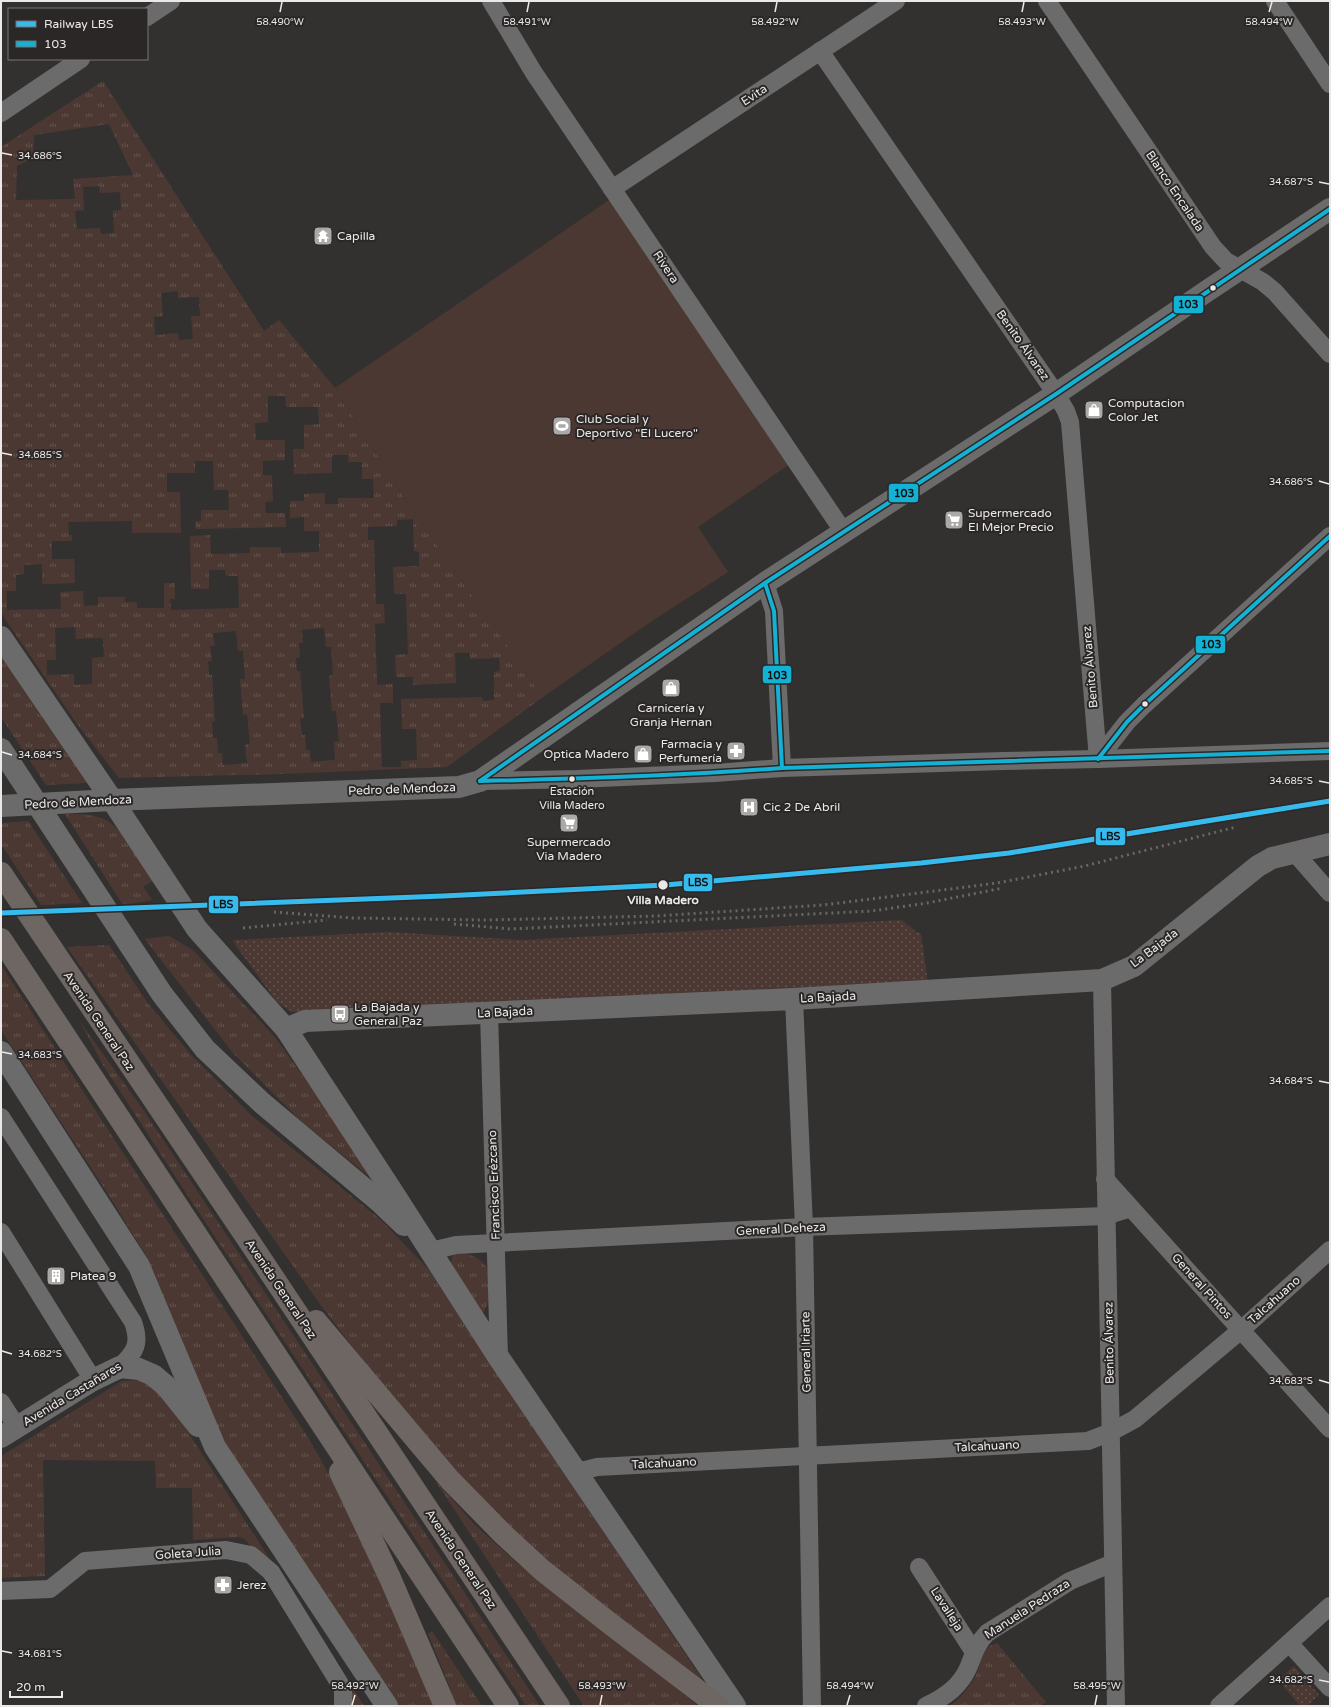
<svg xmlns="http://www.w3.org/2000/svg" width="1331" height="1707" viewBox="0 0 1331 1707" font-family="'Varela Round',sans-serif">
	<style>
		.grass { fill: url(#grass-tufts); fill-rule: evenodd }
		.park { fill: url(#park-dots) }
		.garden { fill: #4c3832 }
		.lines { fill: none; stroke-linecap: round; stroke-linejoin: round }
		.minor { stroke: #6c6b6b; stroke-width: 18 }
		.tertiary { stroke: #6c6b6b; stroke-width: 22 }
		.secondary { stroke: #6c6b6b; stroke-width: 22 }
		.motorway { stroke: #6e6663; stroke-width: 22 }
		.rail { stroke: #696766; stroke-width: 3; stroke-dasharray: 2 4; stroke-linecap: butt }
		.bus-1-casing { stroke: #2a2726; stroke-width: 7 }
		.bus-1 { stroke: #13b2d5; stroke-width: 4 }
		.rail-1-casing { stroke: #2a2726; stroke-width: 8 }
		.rail-1 { stroke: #37bbed; stroke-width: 5 }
		.ticks { fill: none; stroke: #ebe9e8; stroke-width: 1.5 }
		.bus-dot { fill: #ebe9e8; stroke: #2a2726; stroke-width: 1.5 }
		.labels { text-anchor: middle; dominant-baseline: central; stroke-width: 4; stroke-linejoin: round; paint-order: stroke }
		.bus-label { font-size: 11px; fill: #ebe9e8; stroke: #2a2726 }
		.street-label { font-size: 12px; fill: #ebe9e8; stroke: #2a2726 }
		.poi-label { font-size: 12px; fill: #ebe9e8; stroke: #2a2726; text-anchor: start }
		.stop-label { font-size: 12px; font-weight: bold; fill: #ebe9e8; stroke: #2a2726 }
		.ticks-label { font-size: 10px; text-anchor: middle; fill: #ebe9e8; stroke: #2a2726; stroke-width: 4; stroke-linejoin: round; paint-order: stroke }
		.line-badge { stroke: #2a2726; stroke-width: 1.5 }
		.pale-badge-label { font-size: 11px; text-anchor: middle; font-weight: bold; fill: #111 }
	</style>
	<defs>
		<pattern id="grass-tufts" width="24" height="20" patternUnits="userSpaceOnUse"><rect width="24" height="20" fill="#4c3832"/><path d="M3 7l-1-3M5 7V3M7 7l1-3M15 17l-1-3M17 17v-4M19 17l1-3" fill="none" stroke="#665550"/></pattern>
		<pattern id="park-dots" width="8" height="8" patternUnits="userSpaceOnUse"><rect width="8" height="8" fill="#4c3832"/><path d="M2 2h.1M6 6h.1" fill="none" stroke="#665550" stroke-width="1.8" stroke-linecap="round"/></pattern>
	</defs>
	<rect width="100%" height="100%" fill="#333130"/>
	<!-- grass -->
	<g class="grass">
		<path d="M 103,81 L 264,331 L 279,320 L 335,388 L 403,496 L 543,697 L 447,767 L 281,774 L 119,778 L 75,721 L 1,613 L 1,147 ZM 109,124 L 133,175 L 73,179 L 75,199 L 16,200 L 17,166 L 33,158 L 34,135 ZM 99,186 L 100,193 L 120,192 L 121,210 L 113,211 L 114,233 L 101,234 L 100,228 L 77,229 L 75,211 L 84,210 L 83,187 ZM 178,291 L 178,298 L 199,297 L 200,316 L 191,316 L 193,339 L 179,340 L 178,333 L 155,335 L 154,317 L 163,316 L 161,293 ZM 268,396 L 285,396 L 286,407 L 318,407 L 319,424 L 304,425 L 304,449 L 293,449 L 294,474 L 332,473 L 332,455 L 348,455 L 348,462 L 362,462 L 362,479 L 373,479 L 374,498 L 338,498 L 338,504 L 325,504 L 325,493 L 304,494 L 304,501 L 290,501 L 290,518 L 304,517 L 304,531 L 319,531 L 319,552 L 281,553 L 281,547 L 250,547 L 250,553 L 211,554 L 210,535 L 190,536 L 191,589 L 209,589 L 209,570 L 225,570 L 226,576 L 238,576 L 239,608 L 171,610 L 170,599 L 175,599 L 175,583 L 164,583 L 164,608 L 137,608 L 137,602 L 125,602 L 125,597 L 98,597 L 98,605 L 84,606 L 83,591 L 60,592 L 61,609 L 7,610 L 7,591 L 16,591 L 16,575 L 24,574 L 24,565 L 42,564 L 42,584 L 75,583 L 74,559 L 52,559 L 52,541 L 72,541 L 72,535 L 69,535 L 68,522 L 132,521 L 132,533 L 181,533 L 180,492 L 167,492 L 167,473 L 195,473 L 195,461 L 213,461 L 214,490 L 228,490 L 229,510 L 201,510 L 201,521 L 195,521 L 196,529 L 286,527 L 285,513 L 266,513 L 265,502 L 273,501 L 272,475 L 263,475 L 263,461 L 285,460 L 285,440 L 256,440 L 255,423 L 268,422 ZM 413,519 L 414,551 L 419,552 L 419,566 L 393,567 L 394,594 L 406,594 L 408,654 L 395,655 L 396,677 L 413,677 L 413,685 L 456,683 L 455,653 L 470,653 L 470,659 L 499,658 L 500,671 L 494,672 L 494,700 L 483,701 L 482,697 L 401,699 L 402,729 L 416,729 L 417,760 L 401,761 L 401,767 L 382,767 L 380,703 L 393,703 L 393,684 L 377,685 L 375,624 L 385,623 L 384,604 L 376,604 L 374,540 L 368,540 L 368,527 L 397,526 L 397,520 ZM 75,627 L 76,639 L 103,638 L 104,657 L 92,658 L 92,684 L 74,685 L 74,674 L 47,675 L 47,660 L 56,660 L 55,628 ZM 324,628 L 326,647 L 331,647 L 333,675 L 329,676 L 332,711 L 336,711 L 339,741 L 334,742 L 335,760 L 311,762 L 310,750 L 306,750 L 305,735 L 302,735 L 300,719 L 304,718 L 300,671 L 297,671 L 296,658 L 300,657 L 299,643 L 303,643 L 302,630 ZM 236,631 L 238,651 L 243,651 L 245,679 L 240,679 L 243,715 L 247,714 L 250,744 L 245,745 L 247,763 L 223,765 L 222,753 L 218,753 L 217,738 L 213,738 L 212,722 L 215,721 L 212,675 L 209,675 L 208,661 L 212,661 L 210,646 L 215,646 L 213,633 Z"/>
		<polygon points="1,657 87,783 46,785 1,717"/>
		<path d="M 65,814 C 77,814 90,814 102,818 C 123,827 140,862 153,881 L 143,886 L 152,900 L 123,905 Z"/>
		<polygon points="28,821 82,903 41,905 1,844 1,823"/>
		<polygon points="169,936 193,950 274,1036 385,1189 303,1123 233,1053 145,939"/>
		<polygon points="109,945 147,1002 191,1055 252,1116 381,1220 428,1269 706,1685 531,1552 418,1433 317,1300 67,947"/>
		<polygon points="1,965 309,1439 370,1547 438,1706 394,1706 223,1443 145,1254 110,1197 1,1030"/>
		<polygon points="80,1022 142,1108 540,1706 526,1706 188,1196 103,1065"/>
		<path d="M 454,1253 C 491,1252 499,1283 484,1312 L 479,1313 L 451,1266 L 452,1257 Z"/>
		<polygon points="148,1380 159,1387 364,1706 349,1706 252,1548 245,1539 240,1537 193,1540 192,1488 156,1488 155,1461 43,1460 45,1576 1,1578 1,1456 122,1381"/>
		<polygon points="434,1479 473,1523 517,1563 569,1605 623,1644 698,1706 584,1706"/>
		<polygon points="432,1631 482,1706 456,1706 448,1682 428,1634"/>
		<path d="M 997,1643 L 1046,1702 L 1040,1706 L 950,1706 C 960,1698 971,1686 976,1675 C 984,1658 976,1651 997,1643 Z"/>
	</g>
	<!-- park -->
	<g class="park">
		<polygon points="902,920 915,931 921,934 928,983 292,1012 277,1002 236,946 233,940 388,932 521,940"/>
		<polygon points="1294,1666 1319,1695 1307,1706 1300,1706 1278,1680"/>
	</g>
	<!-- garden -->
	<polygon class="garden" points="612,198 790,464 698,527 728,572 649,623 543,697 403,496 335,388"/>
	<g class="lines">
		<!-- minor -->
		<g class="minor">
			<polyline points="491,1 534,73 843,531"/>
			<polyline points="1047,1 1213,247 1226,261 1263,282 1275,292 1330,354"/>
			<polyline points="1275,1 1330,84"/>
			<polyline points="147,17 171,1"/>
			<polyline points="820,51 1056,394 1066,411 1070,422 1098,759"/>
			<polyline points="1,113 81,59"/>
			<polyline points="612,189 896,1"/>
			<polyline points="765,583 774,611 782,768"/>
			<polyline points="1098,759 1127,722 1144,705 1330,536"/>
			<polyline points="480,781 577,779 715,773 782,768 1003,761 1098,759 1330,751"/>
			<polyline points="1295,853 1330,893"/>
			<polyline points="1102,980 1116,1706"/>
			<polyline points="794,999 804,1227 812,1706"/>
			<polyline points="489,1012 499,1358"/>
			<path d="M 1,1117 L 133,1322 C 141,1344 135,1352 120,1367"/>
			<polyline points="1105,1179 1330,1429"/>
			<polyline points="1,1232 93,1380"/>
			<polyline points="431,1251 456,1245 804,1227 1106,1216 1131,1208"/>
			<polyline points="1,1402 17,1427"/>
			<polyline points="577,1472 597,1467 1088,1441 1111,1432 1135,1419 1241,1330 1330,1250"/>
			<polyline points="919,1567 974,1652"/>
			<polyline points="1,1591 50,1589 85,1561 226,1550 251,1555 271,1572 343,1689 343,1706"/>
			<polyline points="1289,1643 1330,1688"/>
			<path d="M 926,1706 C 945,1697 961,1686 969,1666 C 975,1651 976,1645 987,1633 L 1070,1581 L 1113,1563"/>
			<polyline points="1219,1706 1330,1606"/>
		</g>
		<!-- tertiary -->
		<g class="tertiary">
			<polyline points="1,637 112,800 197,929 286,1029 390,1188 499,1358 735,1706"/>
			<polyline points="1,749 162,994 205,1049 262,1103 380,1202 404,1225"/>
			<polyline points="1,806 112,800"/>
			<polyline points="286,1029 305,1021 794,999 1102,980 1134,966 1258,866 1272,858 1330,844"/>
			<polyline points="1,1052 139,1266 215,1447 387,1706"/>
			<polyline points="1,1437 93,1380 120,1367 139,1369 153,1375 166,1386 198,1426"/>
		</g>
		<!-- secondary -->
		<polyline class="secondary" points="112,800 459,787 480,781 765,583 1056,394 1207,291 1330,209"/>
		<!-- motorway -->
		<g class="motorway">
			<polyline points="1,873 253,1247 559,1706"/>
			<polyline points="1,939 508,1706"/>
			<polyline points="316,1321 450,1480 504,1535 542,1570 608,1622 718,1706"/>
			<polyline points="340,1472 390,1578 445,1706"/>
		</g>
		<!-- rail -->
		<g class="rail">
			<polyline points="274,912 353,918 486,920 656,916 823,905 997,883 1085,866 1236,827"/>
			<polyline points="454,924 511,929 872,911 927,903 1003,888"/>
			<polyline points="243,928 327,920"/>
		</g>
		<defs>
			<g id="bus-1">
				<polyline points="765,583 774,611 782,768"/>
				<polyline points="1098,759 1127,722 1144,705 1330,536"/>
				<polyline points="480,781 765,583 1056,394 1330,209"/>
				<path d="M 480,781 C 581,779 681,776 782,768 L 1330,751"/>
			</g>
		</defs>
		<!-- bus-1 casing -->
		<use href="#bus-1" class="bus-1-casing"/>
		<!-- bus-1 -->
		<use href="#bus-1" class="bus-1"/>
		<defs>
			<polyline id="rail-1" points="1,913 443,896 665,885 921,863 1009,853 1330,801"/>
		</defs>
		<!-- rail-1 casing -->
		<use href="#rail-1" class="rail-1-casing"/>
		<!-- rail-1 -->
		<use href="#rail-1" class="rail-1"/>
	</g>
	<!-- ticks -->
	<path class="ticks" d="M 280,12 L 282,2M 527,12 L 529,2M 775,12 L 777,2M 1022,12 L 1024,2M 1269,12 L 1272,2M 2,153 L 12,155M 1319,182 L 1329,184M 2,453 L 12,455M 1319,481 L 1329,484M 2,752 L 12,755M 1319,781 L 1329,783M 2,1052 L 12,1054M 1319,1081 L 1329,1083M 2,1351 L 12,1354M 1319,1380 L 1329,1383M 2,1651 L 12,1653M 1319,1680 L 1329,1682M 352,1705 L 355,1695M 600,1705 L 602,1695M 847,1705 L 850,1695M 1095,1705 L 1097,1695"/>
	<!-- icons -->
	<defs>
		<symbol id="temple-square" viewBox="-11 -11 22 22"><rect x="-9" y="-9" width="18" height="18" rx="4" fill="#aba9a8" stroke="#2a2726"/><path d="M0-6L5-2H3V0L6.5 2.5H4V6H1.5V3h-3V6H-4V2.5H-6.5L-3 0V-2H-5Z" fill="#fff"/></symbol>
		<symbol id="shop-square" viewBox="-11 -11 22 22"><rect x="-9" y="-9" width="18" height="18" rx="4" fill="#aba9a8" stroke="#2a2726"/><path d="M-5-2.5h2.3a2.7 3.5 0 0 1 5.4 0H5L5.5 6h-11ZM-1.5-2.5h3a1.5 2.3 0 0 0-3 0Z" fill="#fff"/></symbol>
		<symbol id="stadium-square" viewBox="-11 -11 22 22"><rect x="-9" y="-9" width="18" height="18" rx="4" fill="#aba9a8" stroke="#2a2726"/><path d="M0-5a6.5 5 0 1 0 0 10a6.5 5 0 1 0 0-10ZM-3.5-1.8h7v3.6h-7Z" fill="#fff"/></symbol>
		<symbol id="supermarket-square" viewBox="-11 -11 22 22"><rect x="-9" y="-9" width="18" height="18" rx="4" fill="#aba9a8" stroke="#2a2726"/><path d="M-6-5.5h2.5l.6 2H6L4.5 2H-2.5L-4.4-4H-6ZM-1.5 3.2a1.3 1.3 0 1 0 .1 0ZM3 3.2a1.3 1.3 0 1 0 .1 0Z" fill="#fff"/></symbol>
		<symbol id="pharmacy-square" viewBox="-11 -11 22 22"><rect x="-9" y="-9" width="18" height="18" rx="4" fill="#aba9a8" stroke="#2a2726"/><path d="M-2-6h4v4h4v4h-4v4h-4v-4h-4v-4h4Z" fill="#fff"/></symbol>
		<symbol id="hospital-square" viewBox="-11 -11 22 22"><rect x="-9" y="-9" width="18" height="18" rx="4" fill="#aba9a8" stroke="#2a2726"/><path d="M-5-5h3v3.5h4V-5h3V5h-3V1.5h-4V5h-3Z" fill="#fff"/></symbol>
		<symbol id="bus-square" viewBox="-11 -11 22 22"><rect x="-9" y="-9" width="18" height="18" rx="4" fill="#aba9a8" stroke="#2a2726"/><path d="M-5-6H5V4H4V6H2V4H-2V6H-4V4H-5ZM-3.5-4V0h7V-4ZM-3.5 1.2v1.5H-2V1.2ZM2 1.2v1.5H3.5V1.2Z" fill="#fff"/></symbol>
		<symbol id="building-square" viewBox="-11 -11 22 22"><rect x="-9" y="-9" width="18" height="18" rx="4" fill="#aba9a8" stroke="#2a2726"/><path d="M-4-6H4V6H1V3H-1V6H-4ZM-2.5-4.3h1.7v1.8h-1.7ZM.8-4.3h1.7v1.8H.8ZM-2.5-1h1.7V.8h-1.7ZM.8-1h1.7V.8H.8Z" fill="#fff"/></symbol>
	</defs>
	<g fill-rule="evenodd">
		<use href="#temple-square" x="312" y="225" width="22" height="22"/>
		<use href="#shop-square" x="1083" y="399" width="22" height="22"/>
		<use href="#stadium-square" x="551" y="415" width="22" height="22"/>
		<use href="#supermarket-square" x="943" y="509" width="22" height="22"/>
		<use href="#shop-square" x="660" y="677" width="22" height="22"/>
		<use href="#pharmacy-square" x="725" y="740" width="22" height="22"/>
		<use href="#shop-square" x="632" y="743" width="22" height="22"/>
		<use href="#hospital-square" x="738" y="796" width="22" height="22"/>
		<use href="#supermarket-square" x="558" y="812" width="22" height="22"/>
		<use href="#bus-square" x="329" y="1003" width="22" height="22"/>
		<use href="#building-square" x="45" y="1265" width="22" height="22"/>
		<use href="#pharmacy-square" x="212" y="1574" width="22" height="22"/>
	</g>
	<!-- markers -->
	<g class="bus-dot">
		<circle cx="1213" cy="288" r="3.5"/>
		<circle cx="1145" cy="704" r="3.5"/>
		<circle cx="572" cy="779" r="3.5"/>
		<circle cx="663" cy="885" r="5.5"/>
	</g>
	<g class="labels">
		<!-- bus labels -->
		<g class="bus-label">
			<text x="572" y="791">Estación<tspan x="572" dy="14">Villa Madero</tspan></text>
		</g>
		<!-- street labels -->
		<g class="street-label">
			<text transform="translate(754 95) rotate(-33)">Evita</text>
			<text transform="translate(1175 191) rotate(56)">Blanco Encalada</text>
			<text transform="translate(666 267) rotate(56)">Rivera</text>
			<text transform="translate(1023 345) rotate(55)">Benito Álvarez</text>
			<text transform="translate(1090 667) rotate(-95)">Benito Álvarez</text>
			<text transform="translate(402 789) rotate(-2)">Pedro de Mendoza</text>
			<text transform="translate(78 802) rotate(-3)">Pedro de Mendoza</text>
			<text transform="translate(1154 948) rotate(-37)">La Bajada</text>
			<text transform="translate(828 997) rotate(-3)">La Bajada</text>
			<text transform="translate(505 1012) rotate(-3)">La Bajada</text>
			<text transform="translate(99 1021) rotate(56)">Avenida General Paz</text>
			<text transform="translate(494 1185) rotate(-92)">Francisco Erézcano</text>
			<text transform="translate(781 1229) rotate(-3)">General Deheza</text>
			<text transform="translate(1202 1286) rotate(48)">General Pintos</text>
			<text transform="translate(281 1289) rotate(56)">Avenida General Paz</text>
			<text transform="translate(1274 1300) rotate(-42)">Talcahuano</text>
			<text transform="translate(1109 1343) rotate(-91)">Benito Álvarez</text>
			<text transform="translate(806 1352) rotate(-91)">General Iriarte</text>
			<text transform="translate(72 1394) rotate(-31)">Avenida Castañares</text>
			<text transform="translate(987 1446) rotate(-3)">Talcahuano</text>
			<text transform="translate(664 1463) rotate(-3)">Talcahuano</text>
			<text transform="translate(188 1553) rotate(-4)">Goleta Julia</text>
			<text transform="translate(461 1559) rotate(56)">Avenida General Paz</text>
			<text transform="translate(947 1609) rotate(57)">Lavalleja</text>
			<text transform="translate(1027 1609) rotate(-33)">Manuela Pedraza</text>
		</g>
		<!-- poi labels -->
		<g class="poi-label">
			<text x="337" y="236">Capilla</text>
			<text x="1108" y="403">Computacion<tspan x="1108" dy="14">Color Jet</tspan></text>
			<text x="576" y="419">Club Social y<tspan x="576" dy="14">Deportivo "El Lucero"</tspan></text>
			<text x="968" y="513">Supermercado<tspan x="968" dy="14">El Mejor Precio</tspan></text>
			<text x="671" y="708" text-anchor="middle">Carnicería y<tspan x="671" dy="14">Granja Hernan</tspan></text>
			<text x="722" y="744" text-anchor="end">Farmacia y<tspan x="722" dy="14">Perfumería</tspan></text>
			<text x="629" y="754" text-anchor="end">Optica Madero</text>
			<text x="763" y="807">Cic 2 De Abril</text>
			<text x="569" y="842" text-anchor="middle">Supermercado<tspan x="569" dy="14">Via Madero</tspan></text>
			<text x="354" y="1007">La Bajada y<tspan x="354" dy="14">General Paz</tspan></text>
			<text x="70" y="1276">Platea 9</text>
			<text x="237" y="1585">Jerez</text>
		</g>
		<!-- stop labels -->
		<g class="stop-label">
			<text x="663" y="900">Villa Madero</text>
		</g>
	</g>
	<g class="ticks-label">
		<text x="280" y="25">58.490°W</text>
		<text x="527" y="25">58.491°W</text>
		<text x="775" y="25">58.492°W</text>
		<text x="1022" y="25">58.493°W</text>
		<text x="1269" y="25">58.494°W</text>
		<text x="40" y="159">34.686°S</text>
		<text x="1291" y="185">34.687°S</text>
		<text x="40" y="458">34.685°S</text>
		<text x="1291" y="485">34.686°S</text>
		<text x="40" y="758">34.684°S</text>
		<text x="1291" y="784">34.685°S</text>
		<text x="40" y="1058">34.683°S</text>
		<text x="1291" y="1084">34.684°S</text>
		<text x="40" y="1357">34.682°S</text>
		<text x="1291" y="1384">34.683°S</text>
		<text x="40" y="1657">34.681°S</text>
		<text x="1291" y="1683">34.682°S</text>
		<text x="355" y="1689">58.492°W</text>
		<text x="602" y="1689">58.493°W</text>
		<text x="850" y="1689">58.494°W</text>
		<text x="1097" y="1689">58.495°W</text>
	</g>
	<g class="line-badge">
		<rect x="1173" y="295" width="31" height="19" rx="4" fill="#13b2d5"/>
		<rect x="888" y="483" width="31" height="20" rx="4" fill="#13b2d5"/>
		<rect x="1195" y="635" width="31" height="19" rx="4" fill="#13b2d5"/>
		<rect x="762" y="665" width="30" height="19" rx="4" fill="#13b2d5"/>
		<rect x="1095" y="827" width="31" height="19" rx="4" fill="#37bbed"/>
		<rect x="683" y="873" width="30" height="19" rx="4" fill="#37bbed"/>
		<rect x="208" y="895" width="31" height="19" rx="4" fill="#37bbed"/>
	</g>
	<g class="pale-badge-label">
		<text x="1188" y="308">103</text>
		<text x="904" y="497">103</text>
		<text x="1211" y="648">103</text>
		<text x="777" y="679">103</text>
		<text x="1110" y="840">LBS</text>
		<text x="698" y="886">LBS</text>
		<text x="223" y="908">LBS</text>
	</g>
	<!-- border -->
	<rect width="1331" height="1707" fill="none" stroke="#ebe9e8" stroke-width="4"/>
	<!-- legend -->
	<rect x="8" y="8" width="140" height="52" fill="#2a2726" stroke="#777574"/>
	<rect x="16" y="21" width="20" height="6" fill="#37bbed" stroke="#777574"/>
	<text x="44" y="28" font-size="12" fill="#ebe9e8">Railway LBS</text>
	<rect x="16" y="41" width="20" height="6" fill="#13b2d5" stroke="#777574"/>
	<text x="44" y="48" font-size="12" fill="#ebe9e8">103</text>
	<!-- scale -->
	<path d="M10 1691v6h52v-6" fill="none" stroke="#ebe9e8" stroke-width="2"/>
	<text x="16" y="1691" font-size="12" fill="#ebe9e8" stroke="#2a2726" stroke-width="3" paint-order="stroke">20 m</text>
</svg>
